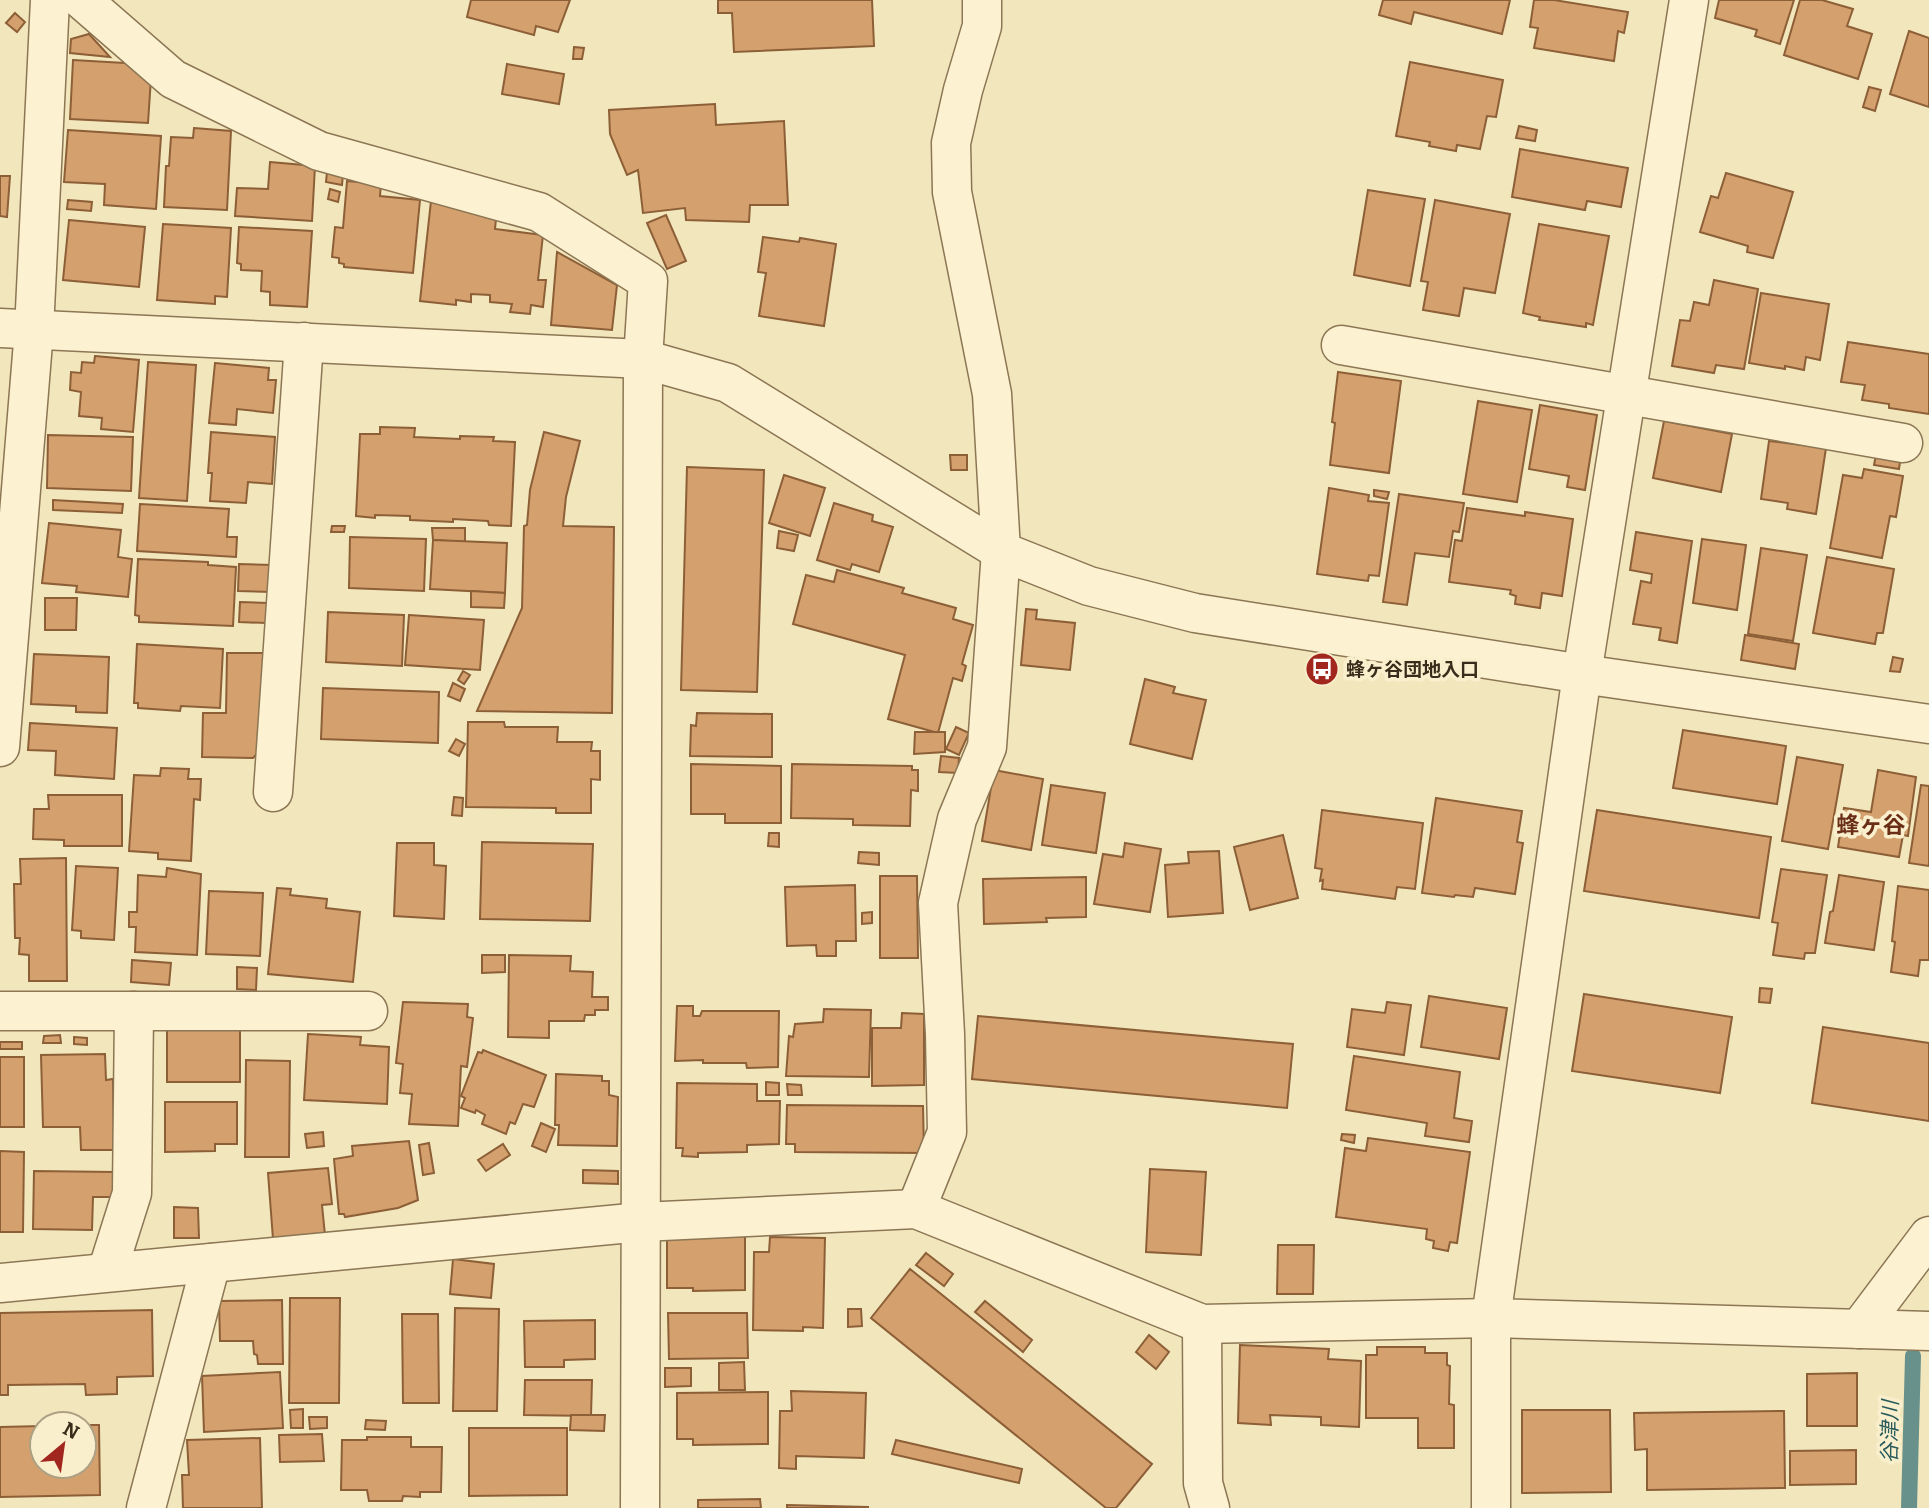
<svg xmlns="http://www.w3.org/2000/svg" width="1929" height="1508" viewBox="0 0 1929 1508" font-family="Bitter,'Noto Sans JP',serif">
	<style>
		.lines { fill: none; stroke-linecap: round; stroke-linejoin: round }
		.stream { stroke: #67918a; stroke-width: 16 }
		.building { fill: #d4a06e; stroke: #8d5f37; stroke-width: 2 }
		.minor-casing { stroke: #8c7654; stroke-width: 41 }
		.tertiary-casing { stroke: #8c7654; stroke-width: 41 }
		.minor { stroke: #fcf2d1; stroke-width: 38 }
		.tertiary { stroke: #fcf2d1; stroke-width: 38 }
		.labels { text-anchor: middle; dominant-baseline: central; stroke-width: 7; stroke-linejoin: round; paint-order: stroke }
		.poi-label { font-size: 19px; font-weight: bold; fill: #392c1a; stroke: #f9efcd; text-anchor: start }
		.water-label { font-size: 21px; font-style: italic; fill: #285a5b; stroke: #f9efcd }
		.quarter-label { font-size: 23px; font-weight: bold; fill: #6a2d15; stroke: #f9efcd }
	</style>
	<rect width="100%" height="100%" fill="#f2e6bd"/>
	<g class="lines">
		<!-- stream -->
		<polyline class="stream" points="1909,1508 1913,1356"/>
	</g>
	<!-- building -->
	<g class="building">
		<polygon points="471,0 570,0 558,32 536,26 534,35 467,17"/>
		<polygon points="718,0 872,0 874,46 734,52 732,13 718,13"/>
		<polygon points="1383,0 1510,0 1502,34 1414,12 1411,24 1379,15"/>
		<polygon points="1534,0 1554,0 1628,12 1624,33 1618,31 1614,61 1534,48 1538,28 1530,27"/>
		<polygon points="1719,0 1794,0 1780,44 1755,36 1757,30 1715,18"/>
		<polygon points="1800,0 1822,0 1853,9 1847,26 1872,34 1858,79 1784,55"/>
		<polygon points="15,13 25,22 17,32 6,23"/>
		<polygon points="1909,31 1929,38 1929,107 1890,94"/>
		<polygon points="89,34 110,57 70,53 71,39"/>
		<polygon points="574,47 584,48 582,59 573,59"/>
		<polygon points="73,60 125,63 151,78 148,123 70,119"/>
		<polygon points="1410,62 1503,80 1496,117 1487,116 1480,149 1457,145 1456,151 1429,146 1430,142 1396,136"/>
		<polygon points="507,64 564,74 559,104 502,94"/>
		<polygon points="1869,87 1881,90 1875,111 1863,107"/>
		<polygon points="715,104 716,125 784,121 788,205 750,205 749,222 686,220 685,208 643,213 638,170 627,175 610,134 609,110"/>
		<polygon points="1519,126 1537,130 1535,141 1516,138"/>
		<polygon points="194,128 231,131 227,210 164,207 166,166 169,166 171,137 193,138"/>
		<polygon points="68,130 161,136 156,209 104,205 105,184 64,182"/>
		<polygon points="1520,149 1628,168 1621,207 1587,201 1585,210 1512,197"/>
		<polygon points="270,162 315,166 312,221 235,216 237,188 268,189"/>
		<polygon points="327,172 343,174 342,185 326,182"/>
		<polygon points="1726,173 1793,192 1773,258 1747,252 1748,246 1700,232 1711,196 1718,198"/>
		<polygon points="0,176 10,176 7,217 0,216"/>
		<polygon points="347,181 381,184 380,196 420,200 413,273 344,267 344,264 339,263 339,258 332,257 335,227 343,228"/>
		<polygon points="330,189 340,192 338,202 328,199"/>
		<polygon points="1368,190 1425,199 1410,286 1354,275"/>
		<polygon points="68,200 92,202 91,211 67,209"/>
		<polygon points="1435,200 1510,214 1495,293 1464,288 1459,316 1423,310 1428,282 1421,281"/>
		<polygon points="431,201 497,209 495,229 543,235 538,280 546,280 543,307 531,305 530,314 510,312 512,304 490,302 490,295 471,294 471,302 456,300 456,305 420,301"/>
		<polygon points="666,215 686,261 667,269 647,223"/>
		<polygon points="69,220 145,227 139,287 63,280"/>
		<polygon points="163,224 231,228 227,297 215,296 215,304 157,300"/>
		<polygon points="1539,224 1609,236 1593,325 1586,323 1586,327 1539,320 1540,317 1523,313"/>
		<polygon points="239,227 312,231 307,307 270,305 270,292 261,291 262,271 241,270 241,264 237,263"/>
		<polygon points="763,237 799,242 800,238 836,244 824,326 759,316 766,273 758,272"/>
		<polygon points="557,252 617,285 612,330 551,325"/>
		<polygon points="1714,280 1758,289 1744,369 1716,365 1714,373 1672,366 1680,320 1690,321 1694,302 1709,305"/>
		<polygon points="1761,293 1829,304 1820,360 1806,357 1804,370 1785,366 1785,369 1749,363"/>
		<polygon points="1848,342 1929,354 1929,414 1889,408 1889,404 1862,400 1865,385 1841,382"/>
		<polygon points="95,356 139,360 133,432 101,429 102,418 79,416 81,392 70,390 71,372 81,373 82,362 94,363"/>
		<polygon points="148,362 196,365 187,501 139,498"/>
		<polygon points="215,363 269,368 268,380 276,380 273,413 237,409 236,425 209,423"/>
		<polygon points="1338,372 1401,381 1389,473 1330,465 1335,423 1332,422"/>
		<polygon points="1478,401 1532,410 1517,502 1463,494"/>
		<polygon points="1540,405 1597,415 1585,490 1567,487 1569,476 1529,469"/>
		<polygon points="1664,421 1732,434 1721,492 1653,478"/>
		<polygon points="380,427 415,428 414,437 460,439 460,436 494,437 493,441 515,442 511,526 489,525 488,521 453,519 453,522 410,520 410,516 375,515 375,518 356,516 360,434 380,434"/>
		<polygon points="211,432 275,437 272,484 248,482 246,503 210,501 212,473 208,473"/>
		<polygon points="544,432 580,441 566,497 563,526 614,527 612,713 477,711 522,608 524,526 527,525 530,490"/>
		<polygon points="48,435 133,437 131,491 47,488"/>
		<polygon points="1769,441 1826,448 1816,514 1787,509 1788,503 1761,499"/>
		<polygon points="1877,450 1901,455 1899,469 1874,465"/>
		<polygon points="950,455 967,455 967,470 951,470"/>
		<polygon points="687,467 764,470 757,692 681,690"/>
		<polygon points="1864,469 1903,476 1896,517 1890,516 1882,558 1830,548 1843,475 1862,478"/>
		<polygon points="784,475 825,488 810,536 769,523"/>
		<polygon points="1329,488 1369,495 1368,501 1389,503 1379,576 1369,575 1368,581 1317,574"/>
		<polygon points="1374,490 1389,492 1387,499 1374,496"/>
		<polygon points="1399,494 1464,503 1459,532 1453,531 1449,557 1415,553 1407,605 1383,602"/>
		<polygon points="53,500 123,504 122,513 53,510"/>
		<polygon points="834,503 873,515 872,521 893,527 879,572 852,564 850,570 817,560"/>
		<polygon points="140,504 229,509 227,537 237,537 236,557 137,551"/>
		<polygon points="1467,508 1525,516 1525,512 1573,519 1562,596 1542,593 1540,608 1515,604 1516,596 1510,594 1511,590 1449,582 1455,540 1462,541"/>
		<polygon points="49,523 121,530 118,557 132,559 128,597 76,592 77,586 42,583"/>
		<polygon points="332,526 345,526 344,532 331,532"/>
		<polygon points="432,528 465,528 465,542 433,540"/>
		<polygon points="779,531 798,535 794,551 777,548"/>
		<polygon points="1636,532 1692,541 1677,643 1659,640 1661,628 1633,624 1641,581 1651,583 1652,574 1630,570"/>
		<polygon points="350,537 426,539 424,591 349,588"/>
		<polygon points="1702,539 1746,545 1737,610 1693,603"/>
		<polygon points="433,540 507,543 505,593 430,589"/>
		<polygon points="1761,548 1807,555 1793,641 1748,634"/>
		<polygon points="1827,557 1894,569 1883,633 1877,633 1875,644 1813,633"/>
		<polygon points="138,559 208,562 208,565 236,567 233,626 139,622 139,616 135,615"/>
		<polygon points="239,564 273,565 271,592 238,591"/>
		<polygon points="837,570 904,588 902,593 956,608 953,619 973,625 962,664 966,666 962,681 953,678 938,733 888,719 905,655 793,624 806,575 834,582"/>
		<polygon points="471,591 505,593 504,608 471,607"/>
		<polygon points="45,598 77,598 76,630 45,630"/>
		<polygon points="240,602 268,603 266,623 239,622"/>
		<polygon points="1026,609 1037,610 1036,619 1075,623 1070,670 1021,665"/>
		<polygon points="328,612 404,615 402,666 326,662"/>
		<polygon points="409,615 484,620 480,670 405,665"/>
		<polygon points="1745,635 1799,644 1795,669 1741,660"/>
		<polygon points="137,644 223,649 220,708 181,706 180,711 138,708 138,703 134,703"/>
		<polygon points="227,653 268,653 265,745 253,758 202,757 203,713 226,713"/>
		<polygon points="34,654 109,657 107,713 76,712 76,706 31,704"/>
		<polygon points="1893,657 1903,659 1900,672 1890,671"/>
		<polygon points="463,671 470,675 464,684 458,680"/>
		<polygon points="1145,679 1175,687 1173,693 1206,700 1192,759 1130,744"/>
		<polygon points="453,683 465,689 460,701 448,696"/>
		<polygon points="323,688 439,692 438,743 321,739"/>
		<polygon points="697,713 772,714 772,757 690,756 691,725 696,726"/>
		<polygon points="468,722 504,722 505,727 558,727 557,742 592,742 591,751 600,751 600,780 591,779 591,813 556,813 556,808 466,807"/>
		<polygon points="30,723 117,728 114,779 55,775 56,751 28,750"/>
		<polygon points="956,727 969,733 959,755 946,749"/>
		<polygon points="1683,730 1786,746 1777,804 1673,788"/>
		<polygon points="915,732 945,732 945,752 914,754"/>
		<polygon points="456,739 465,744 459,756 449,751"/>
		<polygon points="941,756 959,758 958,773 939,772"/>
		<polygon points="1797,757 1843,765 1828,849 1782,841"/>
		<polygon points="691,764 781,766 781,823 725,823 725,814 691,814"/>
		<polygon points="792,764 912,766 912,770 918,770 918,791 911,790 910,826 853,825 853,819 791,818"/>
		<polygon points="161,768 189,769 188,779 201,779 200,800 194,799 191,861 158,859 158,853 129,851 134,775 160,776"/>
		<polygon points="994,770 1043,779 1031,850 982,841"/>
		<polygon points="1878,770 1916,777 1908,836 1903,835 1899,857 1838,847 1844,808 1871,812"/>
		<polygon points="1051,785 1105,793 1096,853 1042,845"/>
		<polygon points="1921,785 1929,786 1929,866 1909,863"/>
		<polygon points="48,795 122,795 122,846 64,846 64,840 33,839 34,809 49,809"/>
		<polygon points="454,797 463,798 462,816 452,815"/>
		<polygon points="1436,798 1522,811 1517,842 1523,843 1515,894 1475,888 1473,897 1455,895 1454,897 1422,893"/>
		<polygon points="1322,810 1423,823 1415,889 1397,887 1395,899 1322,889 1323,880 1320,881 1322,869 1315,868"/>
		<polygon points="1597,810 1771,837 1759,918 1584,891"/>
		<polygon points="769,833 779,833 779,847 768,846"/>
		<polygon points="1283,835 1298,898 1250,910 1234,847"/>
		<polygon points="482,842 593,844 590,921 480,919"/>
		<polygon points="397,843 434,843 434,865 446,866 444,919 394,916"/>
		<polygon points="1125,843 1161,849 1150,912 1094,904 1103,854 1123,857"/>
		<polygon points="1219,851 1223,913 1168,917 1165,865 1189,863 1188,852"/>
		<polygon points="859,852 879,853 879,865 858,863"/>
		<polygon points="66,858 67,981 29,981 29,955 19,954 20,938 15,938 14,884 21,884 20,859"/>
		<polygon points="76,866 118,868 114,940 81,938 81,931 72,930"/>
		<polygon points="167,868 201,874 197,955 135,952 136,927 129,927 129,912 137,912 138,875 166,877"/>
		<polygon points="1781,869 1827,875 1815,953 1805,953 1804,959 1773,955 1778,923 1772,922"/>
		<polygon points="1839,875 1884,882 1874,950 1825,943 1830,912 1833,911"/>
		<polygon points="880,876 917,876 918,958 880,958"/>
		<polygon points="1086,877 1086,917 1046,918 1047,922 984,924 983,879"/>
		<polygon points="855,885 856,941 836,941 836,956 817,956 816,945 787,946 785,887"/>
		<polygon points="1898,886 1929,890 1929,960 1920,960 1918,976 1891,972 1895,942 1892,941"/>
		<polygon points="277,888 291,889 290,895 327,899 326,908 360,912 353,982 268,974"/>
		<polygon points="209,891 263,893 260,956 206,954"/>
		<polygon points="872,912 872,923 862,924 862,913"/>
		<polygon points="482,955 505,955 505,972 482,973"/>
		<polygon points="509,955 571,956 570,971 593,972 592,997 608,997 608,1010 595,1010 595,1015 585,1015 584,1021 549,1021 549,1038 508,1037"/>
		<polygon points="132,960 171,963 169,985 131,982"/>
		<polygon points="237,967 257,968 256,990 237,989"/>
		<polygon points="1760,988 1772,989 1770,1003 1759,1002"/>
		<polygon points="1584,994 1732,1017 1720,1093 1572,1071"/>
		<polygon points="1429,996 1507,1008 1499,1059 1421,1047"/>
		<polygon points="403,1002 468,1004 467,1017 473,1018 467,1067 461,1066 458,1126 409,1124 412,1094 400,1093 403,1064 396,1063"/>
		<polygon points="1387,1002 1411,1005 1404,1055 1347,1047 1352,1009 1385,1013"/>
		<polygon points="677,1006 693,1006 693,1016 700,1016 702,1011 779,1011 778,1067 747,1068 746,1063 703,1063 703,1060 675,1061"/>
		<polygon points="824,1009 871,1010 869,1077 786,1076 789,1036 793,1037 795,1024 823,1022"/>
		<polygon points="902,1013 924,1014 924,1085 872,1086 872,1028 901,1028"/>
		<polygon points="978,1016 1293,1044 1287,1108 972,1079"/>
		<polygon points="1823,1027 1929,1043 1929,1121 1812,1103"/>
		<polygon points="240,1029 240,1082 167,1082 167,1030"/>
		<polygon points="308,1034 361,1037 360,1045 389,1047 387,1104 304,1100"/>
		<polygon points="60,1035 61,1043 43,1043 44,1036"/>
		<polygon points="74,1037 87,1038 87,1045 74,1044"/>
		<rect x="0" y="1042" width="22" height="7"/>
		<polygon points="483,1050 546,1075 534,1107 523,1104 515,1124 510,1122 506,1134 482,1124 485,1115 476,1110 475,1113 461,1108 465,1098 461,1096 478,1052 482,1053"/>
		<polygon points="105,1054 106,1080 113,1079 114,1150 81,1150 80,1127 43,1127 41,1055"/>
		<polygon points="1354,1056 1460,1072 1454,1118 1472,1121 1469,1142 1425,1136 1427,1123 1346,1110"/>
		<rect x="0" y="1057" width="24" height="70"/>
		<polygon points="246,1060 290,1061 289,1157 245,1157"/>
		<polygon points="556,1074 602,1076 602,1081 609,1081 609,1095 618,1097 617,1146 558,1145 559,1125 555,1125"/>
		<polygon points="766,1082 779,1083 779,1095 766,1095"/>
		<polygon points="677,1083 757,1084 757,1101 780,1101 779,1144 747,1145 747,1152 698,1153 698,1157 682,1156 683,1148 676,1148"/>
		<polygon points="787,1084 801,1085 802,1095 788,1095"/>
		<polygon points="165,1102 237,1102 237,1144 215,1144 215,1151 165,1152"/>
		<polygon points="787,1105 923,1106 924,1153 795,1152 795,1144 786,1144"/>
		<polygon points="541,1123 555,1129 546,1152 532,1146"/>
		<polygon points="323,1132 324,1146 307,1148 305,1134"/>
		<polygon points="1342,1134 1355,1135 1354,1143 1341,1140"/>
		<polygon points="1368,1138 1470,1152 1457,1243 1450,1242 1448,1251 1433,1248 1434,1241 1426,1239 1427,1229 1336,1217 1345,1148 1366,1151"/>
		<polygon points="409,1141 418,1200 398,1208 345,1217 344,1214 339,1214 334,1159 353,1156 352,1146"/>
		<polygon points="429,1143 434,1173 423,1175 419,1145"/>
		<polygon points="503,1144 510,1155 486,1171 478,1160"/>
		<polygon points="0,1151 24,1152 23,1232 0,1232"/>
		<polygon points="328,1168 332,1204 322,1205 325,1235 273,1239 268,1173"/>
		<polygon points="1150,1169 1206,1172 1201,1255 1146,1252"/>
		<polygon points="583,1170 618,1171 618,1184 583,1183"/>
		<polygon points="34,1171 115,1172 115,1197 93,1197 92,1230 33,1229"/>
		<polygon points="174,1207 198,1208 199,1238 174,1238"/>
		<polygon points="667,1235 745,1236 745,1290 693,1291 693,1288 667,1288"/>
		<polygon points="770,1237 825,1238 823,1328 803,1327 803,1331 753,1330 754,1252 769,1252"/>
		<polygon points="1278,1245 1314,1245 1313,1294 1277,1294"/>
		<polygon points="926,1253 953,1274 944,1286 916,1265"/>
		<polygon points="453,1259 494,1264 491,1298 450,1294"/>
		<polygon points="910,1269 1152,1464 1116,1508 1106,1508 871,1318"/>
		<polygon points="290,1298 340,1298 339,1403 289,1403"/>
		<polygon points="282,1300 283,1364 258,1364 257,1355 254,1354 253,1341 220,1341 219,1301"/>
		<polygon points="985,1301 1032,1340 1023,1352 975,1312"/>
		<polygon points="455,1308 499,1309 497,1411 453,1411"/>
		<polygon points="848,1309 861,1309 862,1326 848,1327"/>
		<polygon points="152,1310 153,1376 117,1377 117,1394 86,1395 85,1384 8,1385 8,1395 0,1395 0,1313"/>
		<polygon points="668,1313 747,1313 748,1358 669,1359"/>
		<polygon points="402,1314 438,1314 439,1403 403,1403"/>
		<polygon points="595,1320 595,1359 564,1360 564,1367 525,1367 524,1321"/>
		<polygon points="1149,1335 1169,1352 1156,1369 1136,1352"/>
		<polygon points="1240,1345 1329,1349 1328,1359 1361,1361 1359,1427 1321,1425 1321,1417 1270,1415 1271,1425 1238,1423"/>
		<polygon points="1377,1347 1425,1347 1425,1353 1447,1353 1447,1365 1450,1366 1449,1404 1454,1405 1454,1448 1418,1448 1418,1418 1366,1418 1366,1355 1377,1355"/>
		<polygon points="744,1362 745,1390 719,1390 719,1363"/>
		<polygon points="665,1368 691,1368 691,1386 665,1387"/>
		<polygon points="280,1372 283,1428 204,1432 202,1376"/>
		<polygon points="1857,1373 1857,1426 1807,1426 1807,1374"/>
		<polygon points="525,1380 592,1380 591,1416 524,1415"/>
		<polygon points="791,1391 866,1393 864,1458 796,1456 796,1469 779,1468 780,1411 792,1411"/>
		<polygon points="768,1392 768,1444 693,1445 693,1439 677,1439 677,1393"/>
		<polygon points="303,1409 303,1428 291,1428 290,1410"/>
		<polygon points="1522,1410 1610,1410 1611,1492 1522,1493"/>
		<polygon points="1784,1411 1785,1488 1647,1490 1647,1449 1635,1450 1634,1413"/>
		<polygon points="571,1415 605,1415 604,1431 570,1430"/>
		<polygon points="309,1417 327,1417 327,1428 310,1429"/>
		<polygon points="366,1420 386,1421 385,1430 365,1429"/>
		<polygon points="84,1425 99,1425 100,1495 0,1497 0,1427 42,1426 42,1466 84,1466"/>
		<polygon points="469,1428 567,1428 567,1495 469,1496"/>
		<polygon points="322,1434 324,1461 280,1462 279,1435"/>
		<polygon points="367,1437 411,1437 411,1447 442,1447 441,1492 420,1492 420,1497 403,1496 402,1501 369,1501 367,1490 341,1490 342,1440 367,1440"/>
		<polygon points="260,1438 262,1508 183,1508 182,1475 189,1475 187,1440"/>
		<polygon points="896,1440 1022,1469 1019,1483 892,1454"/>
		<polygon points="1856,1450 1856,1484 1790,1485 1790,1451"/>
		<polygon points="760,1499 761,1508 698,1508 698,1500"/>
		<polygon points="787,1505 869,1507 787,1508"/>
	</g>
	<g class="lines">
		<defs>
			<g id="minor">
				<polyline points="82,0 173,79 319,151 539,212 648,281 643,359 640,1508"/>
				<polyline points="1341,345 1903,443"/>
				<polyline points="0,747 34,330 50,0"/>
				<polyline points="273,792 304,342"/>
				<polyline points="0,1011 368,1011"/>
				<polyline points="916,1209 947,1132 945,1034 938,903 957,819 987,747 1001,551 992,394 952,192 951,143 963,90 982,26 982,0"/>
				<polyline points="107,1272 132,1193 134,1011"/>
				<polyline points="0,1283 641,1222 916,1209 1202,1324 1491,1318 1929,1331"/>
				<polyline points="1202,1324 1203,1483 1210,1508"/>
				<polyline points="1859,1329 1929,1236"/>
				<polyline points="146,1508 211,1263"/>
				<polyline points="1491,1508 1491,1318 1582,674 1689,0"/>
			</g>
			<polyline id="tertiary" points="0,328 643,359 728,383 1001,551 1089,586 1195,613 1582,674 1929,724"/>
		</defs>
		<!-- minor casing -->
		<use href="#minor" class="minor-casing"/>
		<!-- tertiary casing -->
		<use href="#tertiary" class="tertiary-casing"/>
		<!-- minor -->
		<use href="#minor" class="minor"/>
		<!-- tertiary -->
		<use href="#tertiary" class="tertiary"/>
	</g>
	<!-- icons -->
	<defs>
		<symbol id="bus-disc" viewBox="-11 -11 22 22"><circle r="9.5" fill="#a1261e" stroke="#f9efcd"/><path d="M-5-6H5V4H4V6H2V4H-2V6H-4V4H-5ZM-3.5-4V0h7V-4ZM-3.5 1.2v1.5H-2V1.2ZM2 1.2v1.5H3.5V1.2Z" fill="#fff"/></symbol>
	</defs>
	<g fill-rule="evenodd">
		<use href="#bus-disc" x="1303" y="650" width="38" height="38"/>
	</g>
	<g class="labels">
		<!-- poi labels -->
		<g class="poi-label">
			<text x="1346" y="669">蜂ヶ谷団地入口</text>
		</g>
		<!-- water labels -->
		<g class="water-label">
			<text transform="translate(1890 1432) rotate(-89)">谷津川</text>
		</g>
		<!-- quarter labels -->
		<g class="quarter-label">
			<text x="1871" y="825">蜂ヶ谷</text>
		</g>
	</g>
	<!-- north arrow -->
	<g transform="translate(63 1445) rotate(29)"><circle r="33" fill="#f9efcd" stroke="#aca185" stroke-width="2"/>
	<path d="M0-5L12 26L0 18L-12 26Z" fill="#a1261e"/>
	<text y="-10" font-size="19" font-weight="bold" text-anchor="middle" fill="#392c1a">N</text>
	</g>
</svg>
